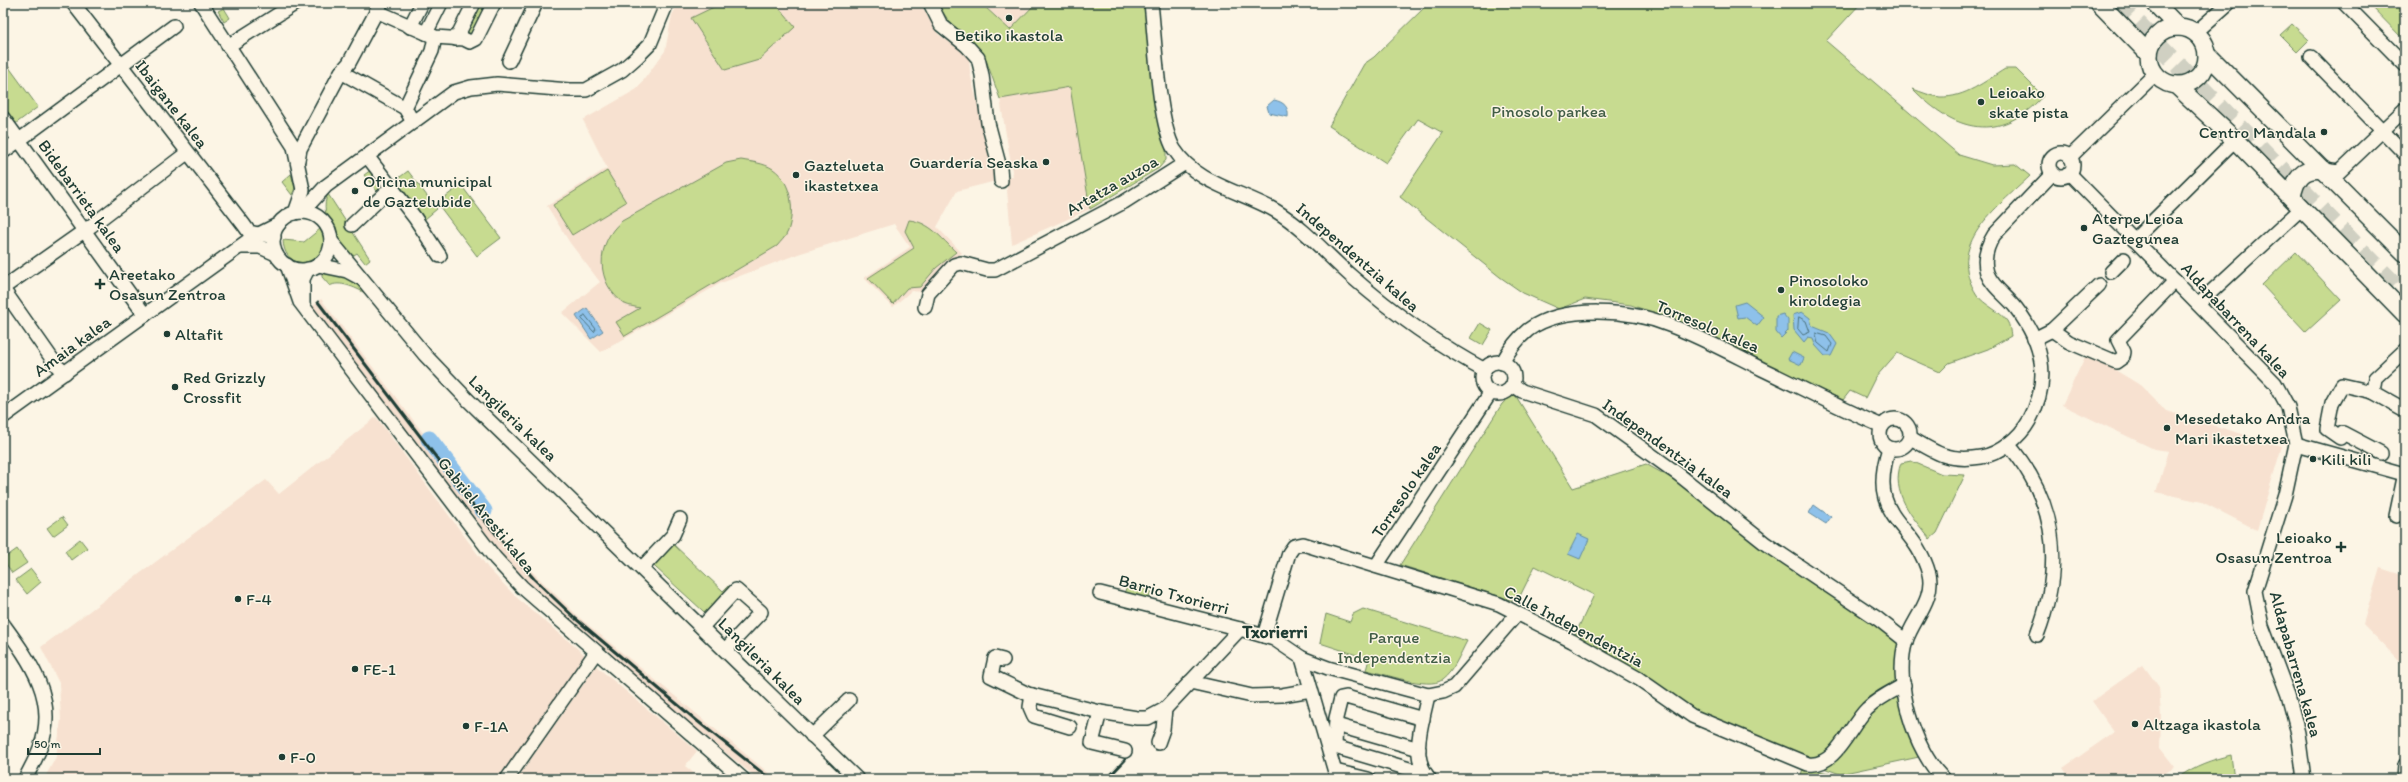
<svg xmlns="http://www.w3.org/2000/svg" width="2408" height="782" viewBox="0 0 2408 782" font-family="Itim,sans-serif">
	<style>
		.built { fill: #f7e1d0 }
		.green { fill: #c7db90; stroke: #738c62 }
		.water { fill: #8ec1ea; stroke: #628ca1 }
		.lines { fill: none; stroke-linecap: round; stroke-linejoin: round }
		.shore { stroke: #4b727d; stroke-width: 1 }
		.river { stroke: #8ec1ea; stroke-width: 17 }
		.highway-tunnel { stroke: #d0d0c2; stroke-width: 19; stroke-dasharray: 19 10; stroke-linecap: butt }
		.minor-casing { stroke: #1f3d34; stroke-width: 16 }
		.major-casing { stroke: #1f3d34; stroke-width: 20 }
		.minor { stroke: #fcf5e5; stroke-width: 13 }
		.major { stroke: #fcf5e5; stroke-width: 17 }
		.rail { stroke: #1f3d34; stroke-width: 3 }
		.poi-dot { fill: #1f3d34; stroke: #fcf5e5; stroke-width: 1.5 }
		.labels { text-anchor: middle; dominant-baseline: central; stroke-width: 3; stroke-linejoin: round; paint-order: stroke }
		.poi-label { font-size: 17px; fill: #1f3d34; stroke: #fcf5e5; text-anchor: start }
		.street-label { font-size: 17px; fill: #1f3d34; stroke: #fcf5e5 }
		.park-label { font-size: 17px; fill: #415d46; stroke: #fcf5e5 }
		.neighbourhood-label { font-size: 18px; font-weight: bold; fill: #1f3d34; stroke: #fcf5e5 }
	</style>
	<rect width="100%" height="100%" fill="#fcf5e5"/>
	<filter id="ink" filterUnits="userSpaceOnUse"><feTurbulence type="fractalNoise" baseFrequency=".025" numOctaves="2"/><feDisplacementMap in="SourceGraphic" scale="8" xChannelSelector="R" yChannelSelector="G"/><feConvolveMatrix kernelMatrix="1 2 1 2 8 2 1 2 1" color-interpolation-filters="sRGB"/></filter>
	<g filter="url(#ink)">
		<!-- built -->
		<g class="built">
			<polygon points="679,3 920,3 938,34 969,56 970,73 996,181 957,191 937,227 962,253 942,269 923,292 911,291 893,307 864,278 910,247 894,224 798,254 721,283 601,352 562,313 600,282 570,243 547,206 607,168 583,120 637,89 665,51 672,15"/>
			<polygon points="976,3 1036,3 1010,30 984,6"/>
			<polygon points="1070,87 1090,209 1012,244 1006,180 1013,176 1000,99"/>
			<polygon points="321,299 519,559 581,619 776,779 758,779 617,664 526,584 485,534 312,307"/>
			<polygon points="2087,353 2140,385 2166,411 2282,446 2257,530 2202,502 2156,492 2169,451 2154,449 2062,405"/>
			<polygon points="376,417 488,568 516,597 585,655 498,779 44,779 56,757 61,719 59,683 41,647 266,480 279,494"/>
			<polygon points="2380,568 2405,576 2405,667 2363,624"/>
			<polygon points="2143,665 2159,687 2161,716 2160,748 2175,767 2156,779 2071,779 2063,768 2114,732 2092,701"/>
			<polygon points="596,666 697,751 685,766 701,779 517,779"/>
		</g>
		<!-- green -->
		<g class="green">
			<polygon points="478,3 492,3 475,37 464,32"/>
			<polygon points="722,3 775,3 795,27 759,60 725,70 691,18"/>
			<polygon points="937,3 976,3 984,6 1010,30 1036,3 1145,3 1157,117 1166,149 1166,160 1159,168 1090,209 1070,87 1000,99 984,54 950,23"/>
			<path d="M 1429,3 L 1861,3 L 1826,41 L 1959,155 L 1992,165 L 2015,164 L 2030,176 C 1997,208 1944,244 1977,295 C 1984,305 2000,311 2007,321 C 2010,325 2010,332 2011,336 L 1988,349 L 1949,363 L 1940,372 L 1897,353 L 1875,378 L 1865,398 L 1850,391 L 1843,400 L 1668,318 L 1631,305 L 1585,299 L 1559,309 L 1523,293 L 1500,277 L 1400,197 L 1443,133 L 1418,119 L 1386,163 L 1329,126 L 1364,64 L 1374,57 Z"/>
			<polygon points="2368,3 2405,3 2405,41"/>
			<polygon points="224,8 230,18 224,22 218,11"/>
			<polygon points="2292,24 2309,40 2297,52 2280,35"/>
			<polygon points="3,59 38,107 15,124 3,107"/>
			<path d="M 2005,69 L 2016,69 L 2043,96 C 1999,144 1955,132 1913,89 C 1921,92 1931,96 1940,97 C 1965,98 1985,81 2005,69 Z"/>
			<path d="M 741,160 C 752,162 764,163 773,169 C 792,182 795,211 788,231 C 786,237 780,242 777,246 L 625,336 L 616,322 L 640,308 C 635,307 629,306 625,304 C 595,284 595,243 622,221 L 726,163 Z"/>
			<polygon points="371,170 385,188 369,202 368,199 377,191 364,175"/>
			<polygon points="408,171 437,209 425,219 396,180"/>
			<polygon points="607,171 626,202 572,235 553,205"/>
			<polygon points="291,174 295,188 292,195 282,182"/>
			<polygon points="461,185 501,238 477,256 437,203"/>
			<path d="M 328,194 L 370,259 L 365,263 L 357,253 L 351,257 C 340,239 317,216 328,194 Z"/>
			<path d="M 909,220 C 930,222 941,238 956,252 L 936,268 L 920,287 L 907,288 L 893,304 L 868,278 L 914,248 L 905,231 Z"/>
			<path d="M 320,229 C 339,264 284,278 283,240 L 304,242 Z"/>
			<polygon points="2296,252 2341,300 2306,332 2262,285"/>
			<path d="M 336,271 L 358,283 L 365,293 C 356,288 339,280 330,286 L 322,277 L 322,274 Z"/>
			<polygon points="1480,323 1492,330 1483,345 1471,338"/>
			<path d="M 1514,393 L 1573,488 L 1646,464 L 1719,505 L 1901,628 C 1891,672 1898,716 1919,757 L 1840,774 L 1740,737 L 1572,641 L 1594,595 L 1535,566 L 1517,602 L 1400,565 L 1502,404 Z"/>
			<path d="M 1911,461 L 1942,474 L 1965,475 L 1937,533 L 1930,539 C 1913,518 1890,493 1901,463 Z"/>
			<polygon points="62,517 68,525 53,536 47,528"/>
			<polygon points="80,539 87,548 71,560 65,551"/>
			<polygon points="676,539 674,545 723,591 728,586 739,595 714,621 644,557"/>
			<polygon points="17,549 27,563 12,573 3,559"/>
			<polygon points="31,569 41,582 27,594 16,580"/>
			<polygon points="1127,584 1151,591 1148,601 1124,595"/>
			<path d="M 1363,609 L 1467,641 C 1460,654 1454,671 1442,680 C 1428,690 1383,673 1366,670 L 1369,659 L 1320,643 L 1326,614 L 1350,622 L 1353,614 Z"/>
			<path d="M 2231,755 L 2234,779 L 2179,777 C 2196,765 2211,760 2231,755 Z"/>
			<polygon points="1803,768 1829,773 1829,779 1800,779"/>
		</g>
		<!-- water -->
		<g class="water">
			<path d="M 1274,100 C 1284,102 1289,107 1288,117 L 1269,113 L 1267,106 Z"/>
			<polygon points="1745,302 1764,317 1757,326 1745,317 1738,318 1735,305"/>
			<polygon points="587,308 603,331 591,339 576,316"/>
			<polygon points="1802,312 1810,318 1812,326 1829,333 1837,344 1831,356 1825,356 1815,345 1813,338 1808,337 1804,342 1794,330 1793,315"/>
			<polygon points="1783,314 1788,320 1788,331 1781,338 1776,332 1776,316"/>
			<polygon points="1792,352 1804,358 1801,365 1788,359"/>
			<polygon points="1814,505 1831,517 1826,524 1809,513"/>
			<polygon points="1578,534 1589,539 1580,559 1568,554"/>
		</g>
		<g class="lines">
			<!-- shore -->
			<g class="shore">
				<polygon points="585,315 596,329 594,332 582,319"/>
				<polygon points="1799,317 1806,321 1810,332 1803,335 1798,329"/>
				<polygon points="1816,333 1826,336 1832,344 1829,352 1818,343"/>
			</g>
			<!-- river -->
			<polyline class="river" points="429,439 484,511"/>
			<!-- highway-tunnel -->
			<polyline class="highway-tunnel" points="2117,3 2405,296"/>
			<defs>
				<g id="minor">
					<polyline points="73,3 244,225 249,232 274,237"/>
					<polyline points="201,3 294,147 303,190 295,213"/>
					<polyline points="930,3 941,25 967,46 978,58 982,75 988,123 1000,168 1001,181"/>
					<path d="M 1151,3 C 1155,37 1158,122 1174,149 C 1197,185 1242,191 1276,211 C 1304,228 1327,255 1351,276 C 1393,313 1436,344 1485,370"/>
					<polyline points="2344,3 2405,65"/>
					<polyline points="376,11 435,37 464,39 470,42 476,39 494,3"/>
					<polyline points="410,27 422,3"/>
					<polyline points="426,33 441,3"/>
					<polyline points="2195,33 2229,3"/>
					<polyline points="456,39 474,3"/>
					<polyline points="228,46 296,3"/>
					<polyline points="2311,57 2405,154"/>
					<polyline points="509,61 536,3"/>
					<polyline points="341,72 349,63 381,3"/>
					<polyline points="405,108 432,51 435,37"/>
					<polyline points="3,118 145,315"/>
					<polyline points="3,152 174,26"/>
					<circle cx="2061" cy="165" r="12"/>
					<polyline points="367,156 415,218 440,256"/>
					<polyline points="2070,157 2155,74"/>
					<polyline points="298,160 300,149 341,72 405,108 413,122"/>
					<polyline points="2323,170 2339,172 2405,109"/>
					<polyline points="2069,173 2275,383 2288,407 2296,444 2285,495 2255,591 2262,626 2288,695 2298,733 2304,779"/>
					<polyline points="302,212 326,186 454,92 471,87 497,84 569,90 586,90 622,70 638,56 650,44 667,3"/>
					<circle cx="302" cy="241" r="29"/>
					<polyline points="352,225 391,188"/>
					<polyline points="2134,240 2235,140"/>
					<polyline points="331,241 425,355 468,400 857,779"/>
					<polyline points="240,247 260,247 276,254"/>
					<polyline points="287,265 300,302 495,558 522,587 743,779"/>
					<polyline points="318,265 347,271 360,278"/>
					<polyline points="2111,272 2124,259"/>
					<polyline points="3,288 91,226 187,153"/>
					<polyline points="3,289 57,366 65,373"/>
					<polyline points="303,303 303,279 308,269"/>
					<polyline points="2198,304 2302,208"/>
					<polyline points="925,307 928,294 954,265 961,263 987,270 995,270 1124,202 1185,163"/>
					<polyline points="2052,330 2069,342 2116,362 2123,357 2124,352 2118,340 2175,281"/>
					<polyline points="2034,339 2052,330 2099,285"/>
					<polyline points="2405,350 2375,378 2373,392 2405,410"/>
					<circle cx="1498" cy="378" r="16"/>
					<path d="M 1502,363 C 1509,350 1517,339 1528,330 C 1564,304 1631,310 1669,325 C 1701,337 1732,354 1762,369 C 1802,388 1841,409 1882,426"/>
					<polyline points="1513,385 1522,391 1596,415 1678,474 1766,544 1878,619 1906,641"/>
					<polyline points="2373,392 2342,385 2332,403 2327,429 2340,438 2343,433 2381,453"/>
					<polyline points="3,417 253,237 279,224"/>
					<circle cx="1895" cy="434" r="15"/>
					<path d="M 1911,438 C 1937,454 1950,462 1981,457 C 2000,454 2020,437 2029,421 C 2051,381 2044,344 2016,308 C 2008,297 1992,287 1987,273 C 1983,260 1987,246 1994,235 L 2053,173"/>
					<path d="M 2008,444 C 2057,501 2064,566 2037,635"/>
					<polyline points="2296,444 2404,474"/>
					<path d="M 1889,448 C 1866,521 1914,519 1929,574 C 1935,599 1913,619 1906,641 C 1893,680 1914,752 1944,779"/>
					<polyline points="2396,516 2405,473"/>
					<polyline points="1376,566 1491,392"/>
					<polyline points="642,568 673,535 680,519"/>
					<polyline points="1100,593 1240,629"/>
					<path d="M 3,624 C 30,661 59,700 40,748 C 36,759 30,769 25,779"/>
					<polyline points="702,627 736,590 761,612 725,650"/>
					<path d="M 1264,636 L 1289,553 L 1294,546 L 1303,544 L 1499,604 L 1572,641 L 1639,679 L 1692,716 L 1808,764 C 1836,768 1850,725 1867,709 C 1878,698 1891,692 1904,685"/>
					<polyline points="1302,658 1337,779"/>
					<polyline points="1003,660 995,658 991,676 1028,694 1100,712 1137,718 1148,718 1165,709 1240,629 1274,639 1302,658 1328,668 1428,695 1443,692 1454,687 1516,615"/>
					<polyline points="1190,682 1252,696 1282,695 1311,690"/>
					<polyline points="1032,695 1030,707 1034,716 1070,727"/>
					<path d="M 1428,695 C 1423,721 1409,756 1429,778"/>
					<polyline points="1100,712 1092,743 1125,751"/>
					<polyline points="1336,725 1419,749"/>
					<polyline points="812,736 849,700"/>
					<polyline points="1158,743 1163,729 1165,709"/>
					<polyline points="1335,747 1336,718 1341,698 1346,697 1423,719"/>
					<polyline points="1329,748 1335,747 1426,774"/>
					<polyline points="1335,771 1368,779"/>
					<polyline points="507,779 596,652"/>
					<polyline points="2404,779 2405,765"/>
				</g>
				<g id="major">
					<polyline points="2099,3 2149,54"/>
					<polyline points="2155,3 2178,27"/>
					<circle cx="2178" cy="56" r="29"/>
					<polyline points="2207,54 2405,253"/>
					<polyline points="2176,85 2235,140 2405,314"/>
					<path d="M 2292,197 C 2295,179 2303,167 2323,170"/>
				</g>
			</defs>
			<!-- minor casing -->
			<use href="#minor" class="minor-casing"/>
			<!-- major casing -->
			<use href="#major" class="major-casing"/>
			<!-- minor -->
			<use href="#minor" class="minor"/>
			<!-- major -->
			<use href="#major" class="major"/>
			<!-- rail -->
			<g class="rail">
				<polyline points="318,302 480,515 534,579 576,619 696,720 770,779"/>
				<polyline points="1107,779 1125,760"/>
			</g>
		</g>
	</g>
	<!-- markers -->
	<g class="poi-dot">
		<circle cx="1009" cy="18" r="4"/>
		<circle cx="1981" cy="102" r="4"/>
		<circle cx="2324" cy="132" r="4"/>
		<circle cx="1046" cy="162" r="4"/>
		<circle cx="796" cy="175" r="4"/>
		<circle cx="355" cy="191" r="4"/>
		<circle cx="2084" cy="228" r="4"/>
		<path d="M98 278h4v4h4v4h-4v4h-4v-4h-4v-4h4z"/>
		<circle cx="1781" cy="290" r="4"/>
		<circle cx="167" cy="334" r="4"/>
		<circle cx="175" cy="387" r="4"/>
		<circle cx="2167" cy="428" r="4"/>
		<circle cx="2313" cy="459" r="4"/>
		<path d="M2339 541h4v4h4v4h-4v4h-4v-4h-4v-4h4z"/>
		<circle cx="238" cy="599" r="4"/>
		<circle cx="355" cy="669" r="4"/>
		<circle cx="2135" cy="724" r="4"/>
		<circle cx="466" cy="726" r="4"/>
		<circle cx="282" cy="757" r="4"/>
	</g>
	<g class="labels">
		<!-- poi labels -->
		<g class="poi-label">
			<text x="1009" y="35" text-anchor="middle">Betiko ikastola</text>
			<text x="1989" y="92">Leioako<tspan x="1989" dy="20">skate pista</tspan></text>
			<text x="2316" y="132" text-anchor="end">Centro Mandala</text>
			<text x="1038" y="162" text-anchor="end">Guardería Seaska</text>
			<text x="804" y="165">Gaztelueta<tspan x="804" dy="20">ikastetxea</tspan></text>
			<text x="363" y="181">Oficina municipal<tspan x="363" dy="20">de Gaztelubide</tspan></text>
			<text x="2092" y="218">Aterpe Leioa<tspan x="2092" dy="20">Gaztegunea</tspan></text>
			<text x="109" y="274">Areetako<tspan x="109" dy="20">Osasun Zentroa</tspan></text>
			<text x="1789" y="280">Pinosoloko<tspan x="1789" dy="20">kiroldegia</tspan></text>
			<text x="175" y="334">Altafit</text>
			<text x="183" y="377">Red Grizzly<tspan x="183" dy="20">Crossfit</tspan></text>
			<text x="2175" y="418">Mesedetako Andra<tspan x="2175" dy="20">Mari ikastetxea</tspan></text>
			<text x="2321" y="459">Kili kili</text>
			<text x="2332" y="537" text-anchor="end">Leioako<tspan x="2332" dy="20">Osasun Zentroa</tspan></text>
			<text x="246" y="599">F-4</text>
			<text x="363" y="669">FE-1</text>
			<text x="2143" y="724">Altzaga ikastola</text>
			<text x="474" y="726">F-1A</text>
			<text x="290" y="757">F-0</text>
		</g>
		<!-- street labels -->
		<g class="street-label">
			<text transform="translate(172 104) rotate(52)">Ibaigane kalea</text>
			<text transform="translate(1112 185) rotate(-30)">Artatza auzoa</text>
			<text transform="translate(82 196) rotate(54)">Bidebarrieta kalea</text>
			<text transform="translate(1358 257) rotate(41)">Independentzia kalea</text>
			<text transform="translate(2236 320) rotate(47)">Aldapabarrena kalea</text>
			<text transform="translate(1708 326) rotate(23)">Torresolo kalea</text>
			<text transform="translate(72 346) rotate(-36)">Amaia kalea</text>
			<text transform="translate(513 418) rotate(44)">Langileria kalea</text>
			<text transform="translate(1668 448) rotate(36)">Independentzia kalea</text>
			<text transform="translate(1406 490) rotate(-56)">Torresolo kalea</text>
			<text transform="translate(487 515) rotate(51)">Gabriel Aresti kalea</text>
			<text transform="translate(1174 594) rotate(15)">Barrio Txorierri</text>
			<text transform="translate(1574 626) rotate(28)">Calle Independentzia</text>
			<text transform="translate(762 661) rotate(45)">Langileria kalea</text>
			<text transform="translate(2296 664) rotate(74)">Aldapabarrena kalea</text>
		</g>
		<!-- park labels -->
		<g class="park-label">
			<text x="1549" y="111">Pinosolo parkea</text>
			<text x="1394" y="637">Parque<tspan x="1394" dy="20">Independentzia</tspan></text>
		</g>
		<!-- neighbourhood labels -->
		<g class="neighbourhood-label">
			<text x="1275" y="632">Txorierri</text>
		</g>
	</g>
	<!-- margin -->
	<rect width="2408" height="782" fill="none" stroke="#fcf5e5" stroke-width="16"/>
	<rect x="8" y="8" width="2392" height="766" fill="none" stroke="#1f3d34" stroke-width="1.5" filter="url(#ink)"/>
	<!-- scale -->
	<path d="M28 748v6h72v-6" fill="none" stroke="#1f3d34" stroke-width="2"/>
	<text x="34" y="748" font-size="12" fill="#1f3d34" stroke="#fcf5e5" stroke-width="3" paint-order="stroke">50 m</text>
</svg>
